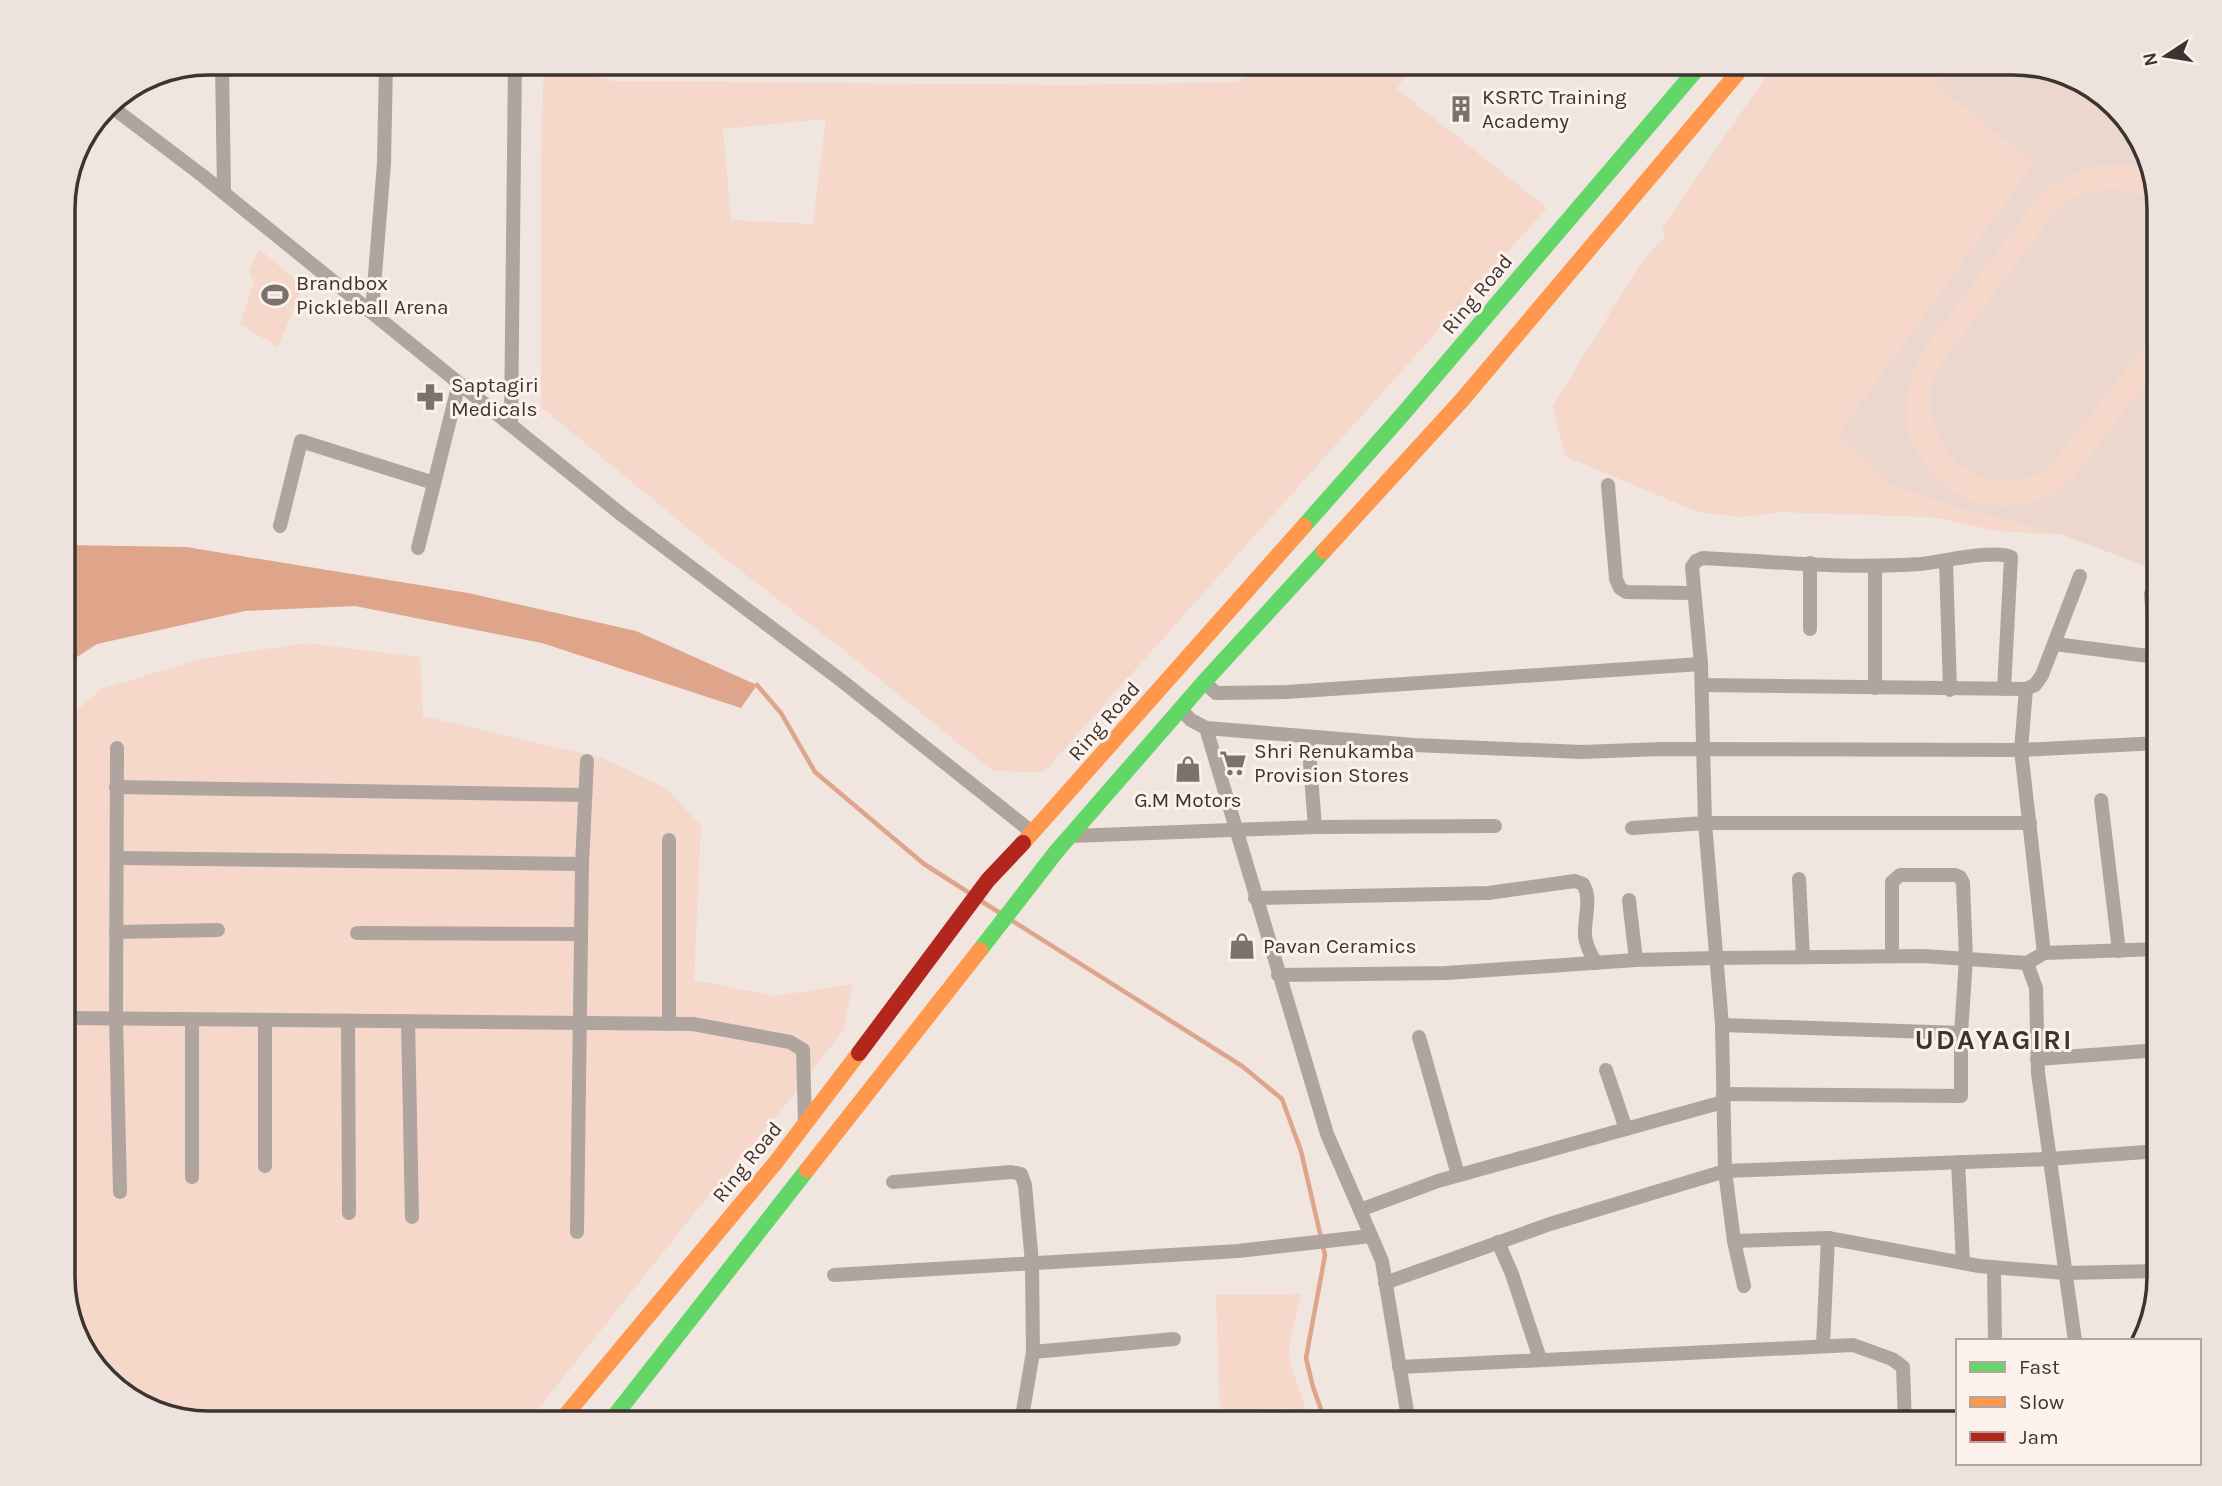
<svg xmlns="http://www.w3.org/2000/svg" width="2222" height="1486" viewBox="0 0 2222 1486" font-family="Karla,sans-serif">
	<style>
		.built { fill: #ebd7ce }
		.green { fill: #f6d8cb; fill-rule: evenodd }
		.water { fill: #dea58b }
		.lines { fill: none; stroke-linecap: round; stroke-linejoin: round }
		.stream { stroke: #dea58b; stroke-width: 4.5 }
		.street { stroke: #b0a49f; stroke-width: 14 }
		.fast { stroke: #63d668; stroke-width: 16 }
		.slow { stroke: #ff974d; stroke-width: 16 }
		.jam { stroke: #b3261e; stroke-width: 16 }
		.labels { text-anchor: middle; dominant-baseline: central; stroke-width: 6; stroke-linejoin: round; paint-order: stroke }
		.poi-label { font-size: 21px; fill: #3c3431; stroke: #fdf1ec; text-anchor: start }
		.street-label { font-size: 21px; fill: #3c3431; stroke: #fdf1ec }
		.district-label { font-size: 28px; font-weight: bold; letter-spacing: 2px; fill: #3c3431; stroke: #fdf1ec }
		.rim { fill: none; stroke: #3c3431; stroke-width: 3.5 }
	</style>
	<rect width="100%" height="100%" fill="#f0e5df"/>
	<!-- built -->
	<polygon class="built" points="1777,63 2013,63 2095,88 2144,144 2159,208 2159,571 2060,534 1998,531 1933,517 1782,512 1741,517 1698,512 1565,456 1553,406 1641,263 1665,237 1662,228"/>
	<!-- green -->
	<g class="green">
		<path d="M 544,63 L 582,63 L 593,76 L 613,81 L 1070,85 L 1237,82 L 1262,63 L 1412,63 L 1397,89 L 1547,208 L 1044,772 L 993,771 L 847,653 L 719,554 L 541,407 L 541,153 ZM 826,119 L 813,224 L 731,220 L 723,129 Z"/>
		<polygon points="602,63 884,63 875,68 613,68"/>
		<path d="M 980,63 L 1046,63 C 1031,76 1000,68 982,68 Z"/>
		<polygon points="1066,63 1240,63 1233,68 1226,69 1073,70"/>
		<polygon points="1775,63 1951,63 1936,85 2034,163 1838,435 1894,486 1952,506 2060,534 1998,531 1933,517 1782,512 1741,517 1698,512 1565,456 1553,406 1641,263 1665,237 1662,228"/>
		<path d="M 2123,164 L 2150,170 L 2158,205 C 2138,185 2098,186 2073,198 C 2067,201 2061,206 2055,211 L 1942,362 C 1938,370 1933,378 1931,387 C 1925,428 1952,476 1996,480 C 2012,482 2029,477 2045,473 L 2159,327 C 2159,338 2162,355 2159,364 C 2156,374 2122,412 2114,424 C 2095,448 2076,485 2046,497 C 1999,517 1947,503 1922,458 C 1917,451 1911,443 1909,435 C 1902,406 1909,379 1921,353 L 2044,190 L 2089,167 Z"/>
		<polygon points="259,249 303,286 278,347 240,324 254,283 249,271"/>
		<polygon points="305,643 420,657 423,716 602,758 666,788 701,826 694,980 774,996 853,984 843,1031 789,1101 701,1205 527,1423 209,1423 127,1398 82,1350 63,1286 63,721 102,689 200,659"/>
		<polygon points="1301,1294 1289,1343 1290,1364 1311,1423 1295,1423 1289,1408 1220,1412 1216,1295"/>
	</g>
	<!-- water -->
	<polygon class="water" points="63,545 186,547 468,593 636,631 757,685 741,708 542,643 355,606 245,611 97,644 63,666"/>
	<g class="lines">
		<!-- stream -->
		<g class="stream">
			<polyline points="757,685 781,713 815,772 924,864 971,894"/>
			<polyline points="981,901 1000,913"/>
			<polyline points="1011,920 1242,1066 1282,1099 1301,1151 1325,1255 1306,1358 1313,1387 1326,1423"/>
		</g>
		<!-- street -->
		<g class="street">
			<polyline points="222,63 224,193"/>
			<polyline points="108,104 203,176 622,515 842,681 1033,833"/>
			<polyline points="63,224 67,187"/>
			<polyline points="372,312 384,163 386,63"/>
			<polyline points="511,424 515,63"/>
			<polyline points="1608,485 1616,579 1620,588 1626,592 1693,593"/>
			<polyline points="280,526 301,441 434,483"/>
			<polyline points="418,548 459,383"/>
			<polyline points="1946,562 1950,690"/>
			<polyline points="1810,563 1810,629"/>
			<polyline points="2151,594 2156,657 2159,663"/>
			<polyline points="2055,644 2156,657"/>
			<path d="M 1204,682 L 1216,693 L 1287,692 L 1701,664 L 1692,567 L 1696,561 L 1703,558 C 1775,562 1848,569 1920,564 C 1941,562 1994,549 2011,557 L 2004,689"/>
			<polyline points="1702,685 2026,689 2035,685 2042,675 2080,576"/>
			<polyline points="1875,688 1875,566"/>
			<polyline points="2026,689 2021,750 2159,743"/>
			<polyline points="1180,709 1191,720 1206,728 1414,745 1582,752 1661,749 2021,750 2044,953 2159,949"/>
			<polyline points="1206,728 1327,1134 1382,1261 1409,1423"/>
			<polyline points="1308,737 1315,827"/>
			<polyline points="117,748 116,1018 120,1192"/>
			<polyline points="116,787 585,795"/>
			<polyline points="2101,800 2119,951"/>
			<polyline points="1632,828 1705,823 2030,823"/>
			<polyline points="1071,836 1315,827 1495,826"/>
			<polyline points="117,858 582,864"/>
			<polyline points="1799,879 1803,957"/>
			<path d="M 1255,898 L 1488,893 L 1575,881 L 1583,884 C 1592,898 1584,919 1585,936 C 1586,946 1591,955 1596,963"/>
			<polyline points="1629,900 1636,960"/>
			<polyline points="116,932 218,930"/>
			<polyline points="357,933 581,934"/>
			<polyline points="2027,963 2036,988 2038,1073 2075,1341"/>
			<polyline points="1278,975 1446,973 1636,960 1715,958 1923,956 2027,963 2044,953"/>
			<polyline points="63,1018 693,1024 790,1042 803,1050 805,1124"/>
			<polyline points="348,1021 349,1213"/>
			<polyline points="408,1021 412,1217"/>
			<polyline points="669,1024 669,840"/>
			<polyline points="1722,1025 1961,1033 1966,959 1963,883 1960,877 1955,875 1900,875 1892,882 1892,956"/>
			<polyline points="1419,1037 1458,1175"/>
			<polyline points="2037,1059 2159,1050"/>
			<polyline points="1606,1070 1626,1129"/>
			<polyline points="1723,1094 1961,1096 1961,1033"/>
			<polyline points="2156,1151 2159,1188"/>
			<polyline points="2159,1151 2049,1159 1725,1171 1734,1241 1828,1238 1979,1266 2065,1273 2159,1271"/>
			<polyline points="1958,1162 1963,1263"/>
			<polyline points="265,1166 265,1020"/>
			<polyline points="192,1177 192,1019"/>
			<polyline points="893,1182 1011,1172 1021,1174 1025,1185 1032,1263 1033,1352 1021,1423"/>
			<polyline points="1360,1210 1438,1181 1723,1102"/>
			<polyline points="577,1232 582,864 587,761"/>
			<polyline points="1734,1241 1744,1286"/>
			<polyline points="1498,1242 1512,1274 1540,1359"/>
			<polyline points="1994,1267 1995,1341"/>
			<polyline points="834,1275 1238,1251 1371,1236"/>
			<polyline points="1385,1283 1550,1224 1725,1171 1722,1025 1705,823 1701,664"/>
			<polyline points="1823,1345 1828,1238"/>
			<polyline points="1033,1352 1174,1339"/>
			<polyline points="1399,1367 1853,1345 1892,1359 1903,1367 1905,1423"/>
		</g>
		<!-- fast -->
		<g class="fast">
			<polyline points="1304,526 1403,414 1702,63"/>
			<polyline points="980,950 1056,852 1204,682 1324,551"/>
			<polyline points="609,1423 807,1170"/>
		</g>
		<!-- slow -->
		<g class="slow">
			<polyline points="1324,551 1462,400 1746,63"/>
			<polyline points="1023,843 1304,526"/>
			<polyline points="807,1170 980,950"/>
			<polyline points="559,1423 776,1162 859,1053"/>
		</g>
		<!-- jam -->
		<polyline class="jam" points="859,1053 988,880 1023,843"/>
	</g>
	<!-- icons -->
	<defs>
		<symbol id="building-bare" viewBox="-9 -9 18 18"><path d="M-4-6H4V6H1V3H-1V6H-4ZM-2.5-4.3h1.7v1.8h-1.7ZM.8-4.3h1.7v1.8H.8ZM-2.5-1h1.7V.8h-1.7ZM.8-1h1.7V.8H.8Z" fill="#7b726e" stroke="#fdf1ec" stroke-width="2.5" paint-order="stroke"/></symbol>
		<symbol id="stadium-bare" viewBox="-9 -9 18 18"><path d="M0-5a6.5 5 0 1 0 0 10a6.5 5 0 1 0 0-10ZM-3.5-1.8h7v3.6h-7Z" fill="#7b726e" stroke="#fdf1ec" stroke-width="2.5" paint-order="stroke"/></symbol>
		<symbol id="pharmacy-bare" viewBox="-9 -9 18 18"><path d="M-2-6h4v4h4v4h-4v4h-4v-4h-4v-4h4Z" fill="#7b726e" stroke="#fdf1ec" stroke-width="2.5" paint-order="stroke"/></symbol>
		<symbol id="supermarket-bare" viewBox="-9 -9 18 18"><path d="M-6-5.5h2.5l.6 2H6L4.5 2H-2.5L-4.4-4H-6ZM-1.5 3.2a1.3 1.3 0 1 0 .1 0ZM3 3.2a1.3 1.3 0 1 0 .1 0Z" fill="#7b726e" stroke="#fdf1ec" stroke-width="2.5" paint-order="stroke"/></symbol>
		<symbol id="shop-bare" viewBox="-9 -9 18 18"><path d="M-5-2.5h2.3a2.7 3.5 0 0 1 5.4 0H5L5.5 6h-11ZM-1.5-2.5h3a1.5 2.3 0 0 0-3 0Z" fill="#7b726e" stroke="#fdf1ec" stroke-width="2.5" paint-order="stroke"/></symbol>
	</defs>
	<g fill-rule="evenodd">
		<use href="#building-bare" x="1442" y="90" width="38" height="38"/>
		<use href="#stadium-bare" x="256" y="276" width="38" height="38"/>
		<use href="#pharmacy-bare" x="411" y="378" width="38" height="38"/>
		<use href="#supermarket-bare" x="1214" y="744" width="38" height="38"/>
		<use href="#shop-bare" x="1169" y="750" width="38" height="38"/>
		<use href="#shop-bare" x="1223" y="927" width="38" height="38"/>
	</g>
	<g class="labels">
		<!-- poi labels -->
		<g class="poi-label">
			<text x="1482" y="97">KSRTC Training<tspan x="1482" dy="24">Academy</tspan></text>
			<text x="296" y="283">Brandbox<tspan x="296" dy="24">Pickleball Arena</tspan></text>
			<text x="451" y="385">Saptagiri<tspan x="451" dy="24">Medicals</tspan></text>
			<text x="1254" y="751">Shri Renukamba<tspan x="1254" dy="24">Provision Stores</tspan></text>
			<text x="1188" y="800" text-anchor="middle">G.M Motors</text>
			<text x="1263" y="946">Pavan Ceramics</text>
		</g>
		<!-- street labels -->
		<g class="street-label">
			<text transform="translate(1477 294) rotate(-50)">Ring Road</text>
			<text transform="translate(1104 721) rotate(-49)">Ring Road</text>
			<text transform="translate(747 1162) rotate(-51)">Ring Road</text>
		</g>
		<!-- district labels -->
		<g class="district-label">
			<text x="1994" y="1039">UDAYAGIRI</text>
		</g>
	</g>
	<!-- crop -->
	<path d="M0 0H2222V1486H0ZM209 75H2013A134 134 0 0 1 2147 209V1277A134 134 0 0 1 2013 1411H209A134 134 0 0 1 75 1277V209A134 134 0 0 1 209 75Z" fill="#eee2dd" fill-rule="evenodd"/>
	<path class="rim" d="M209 75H2013A134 134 0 0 1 2147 209V1277A134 134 0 0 1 2013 1411H209A134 134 0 0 1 75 1277V209A134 134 0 0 1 209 75Z"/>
	<!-- legend -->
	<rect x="1956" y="1339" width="245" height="126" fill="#fdf1ec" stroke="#b0a5a1" stroke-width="2"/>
	<rect x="1970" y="1362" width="35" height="10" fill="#63d668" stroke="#b0a5a1" stroke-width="2"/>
	<text x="2019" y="1374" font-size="21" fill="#3c3431">Fast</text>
	<rect x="1970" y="1397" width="35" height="10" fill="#ff974d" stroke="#b0a5a1" stroke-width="2"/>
	<text x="2019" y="1409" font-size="21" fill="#3c3431">Slow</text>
	<rect x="1970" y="1432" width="35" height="10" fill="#b3261e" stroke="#b0a5a1" stroke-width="2"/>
	<text x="2019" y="1444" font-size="21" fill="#3c3431">Jam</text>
	<!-- north arrow -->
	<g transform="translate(2166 56) rotate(258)" stroke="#fdf1ec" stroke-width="5" paint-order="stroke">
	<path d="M0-5L12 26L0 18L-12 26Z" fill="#3c3431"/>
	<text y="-10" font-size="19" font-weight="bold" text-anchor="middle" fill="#3c3431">N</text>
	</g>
</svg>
